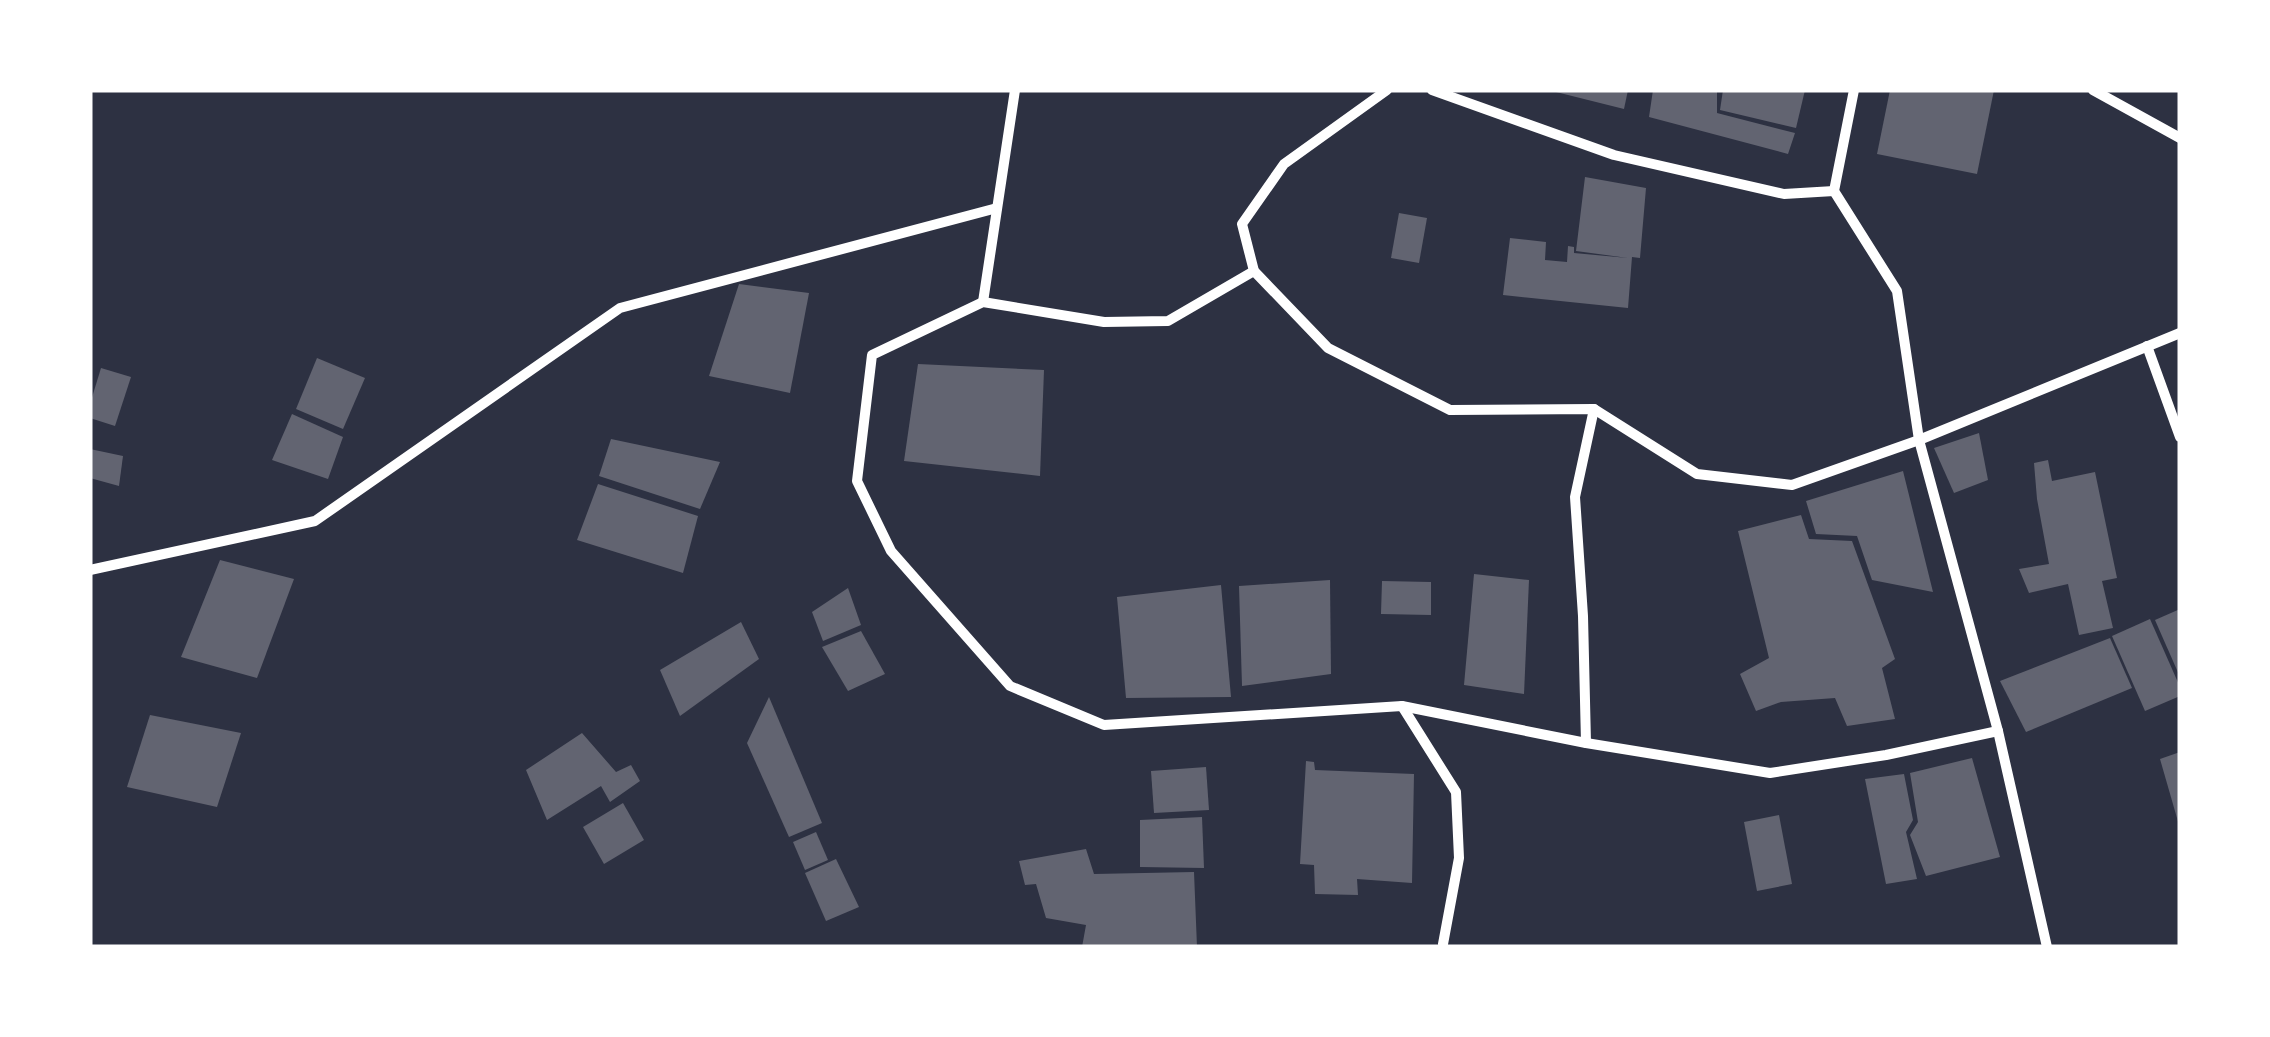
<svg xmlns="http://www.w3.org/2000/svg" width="2270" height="1037" viewBox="0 0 2270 1037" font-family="'IBM Plex Serif',serif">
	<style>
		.building { fill: #626471 }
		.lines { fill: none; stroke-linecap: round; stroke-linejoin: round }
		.minor { stroke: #fff; stroke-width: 10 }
	</style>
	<rect width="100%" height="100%" fill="#2d3142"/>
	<!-- building -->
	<g class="building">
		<polygon points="1548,90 1628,90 1624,109"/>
		<polygon points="1653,90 1717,90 1717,113 1795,133 1788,154 1649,117"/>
		<polygon points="1723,90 1805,90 1796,128 1720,110"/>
		<polygon points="1890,90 1994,90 1977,174 1877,154"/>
		<polygon points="1585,177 1646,188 1640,258 1632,257 1628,308 1503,295 1510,238 1546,242 1545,260 1567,262 1568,246 1574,247 1574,253 1628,258 1576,251"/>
		<polygon points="1399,213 1427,218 1419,263 1391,258"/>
		<polygon points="739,284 809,293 790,393 709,376"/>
		<polygon points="317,358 365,378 343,429 296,409"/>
		<polygon points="918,364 1044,370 1040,476 904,461"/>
		<polygon points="101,368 131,377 115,426 90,418 90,404"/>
		<polygon points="292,414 343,437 328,479 272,460"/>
		<polygon points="1979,433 1988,480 1954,493 1934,448"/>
		<polygon points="611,439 720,462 700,509 599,476"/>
		<polygon points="90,449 123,456 119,486 90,478"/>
		<polygon points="2048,460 2052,481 2095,472 2117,578 2102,581 2113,628 2079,635 2068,584 2029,593 2019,569 2049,564 2037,499 2034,463"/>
		<polygon points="1903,471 1933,592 1872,580 1857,536 1816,534 1806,501"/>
		<polygon points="598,484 698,516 683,573 577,540"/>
		<polygon points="1801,515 1809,539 1852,541 1895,659 1882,668 1895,719 1847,726 1835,698 1781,702 1756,711 1740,674 1769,658 1738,531"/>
		<polygon points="220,560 294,579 257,678 181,657"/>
		<polygon points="1474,574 1529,580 1524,694 1464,685"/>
		<polygon points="1330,580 1331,674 1242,686 1239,586"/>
		<polygon points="1382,581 1431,582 1431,615 1381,614"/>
		<polygon points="1221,585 1231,697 1126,698 1117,597"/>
		<polygon points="848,588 861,625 823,641 812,612"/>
		<polygon points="2180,609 2180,677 2155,620"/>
		<polygon points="2150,619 2180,687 2180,696 2145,711 2112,636"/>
		<polygon points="741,622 759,659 680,716 660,670"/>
		<polygon points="861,631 885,674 848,691 822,647"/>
		<polygon points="2110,638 2132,688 2026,732 2000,681"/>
		<polygon points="769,697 822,823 789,837 747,743"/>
		<polygon points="150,715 241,733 217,807 127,787"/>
		<polygon points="582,733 616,772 631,765 640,781 610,802 601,786 547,820 526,770"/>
		<polygon points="2180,752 2180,825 2179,825 2160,759"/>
		<polygon points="1972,758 2000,857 1926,876 1910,835 1918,822 1910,773"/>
		<polygon points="1306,761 1314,762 1315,770 1414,774 1412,883 1357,879 1358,895 1315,894 1314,865 1300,864"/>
		<polygon points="1206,767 1209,810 1154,813 1151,771"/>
		<polygon points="1904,774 1913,820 1906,832 1917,879 1886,884 1865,779"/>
		<polygon points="623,803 644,840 604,864 583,827"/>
		<polygon points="1779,815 1792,884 1757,891 1744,822"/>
		<polygon points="1202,817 1204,868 1140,867 1140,820"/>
		<polygon points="816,832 828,860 805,870 793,842"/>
		<polygon points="1086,849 1094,874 1194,872 1197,947 1082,947 1086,925 1046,918 1036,884 1025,885 1019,861"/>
		<polygon points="836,859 859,907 826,921 805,873"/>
	</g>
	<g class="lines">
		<!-- minor -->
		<g class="minor">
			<polyline points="1387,90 1284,164 1242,224 1254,271 1328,348 1450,410 1594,409 1697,474 1792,485 1919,440 2180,333"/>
			<polyline points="1432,90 1614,155 1784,194 1834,191"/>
			<polyline points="1854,90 1834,191 1897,291 1919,440 1998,731 2047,947"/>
			<polyline points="2093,90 2180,138"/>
			<polyline points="1254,271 1168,321 1104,322 983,302 872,355 857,481 891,551 1010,686 1104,725 1402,706 1586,743 1770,773 1886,755 1998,731"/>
			<polyline points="983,302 1015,90"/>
			<polyline points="2147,346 2180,437"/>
			<polyline points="90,570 315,521 620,308 997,208"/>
			<polyline points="1402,706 1456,792 1459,858 1443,944"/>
			<polyline points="1586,743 1583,616 1575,497 1594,409"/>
		</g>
	</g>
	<!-- border -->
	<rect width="2270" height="1037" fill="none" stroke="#ffffff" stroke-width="185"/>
</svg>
